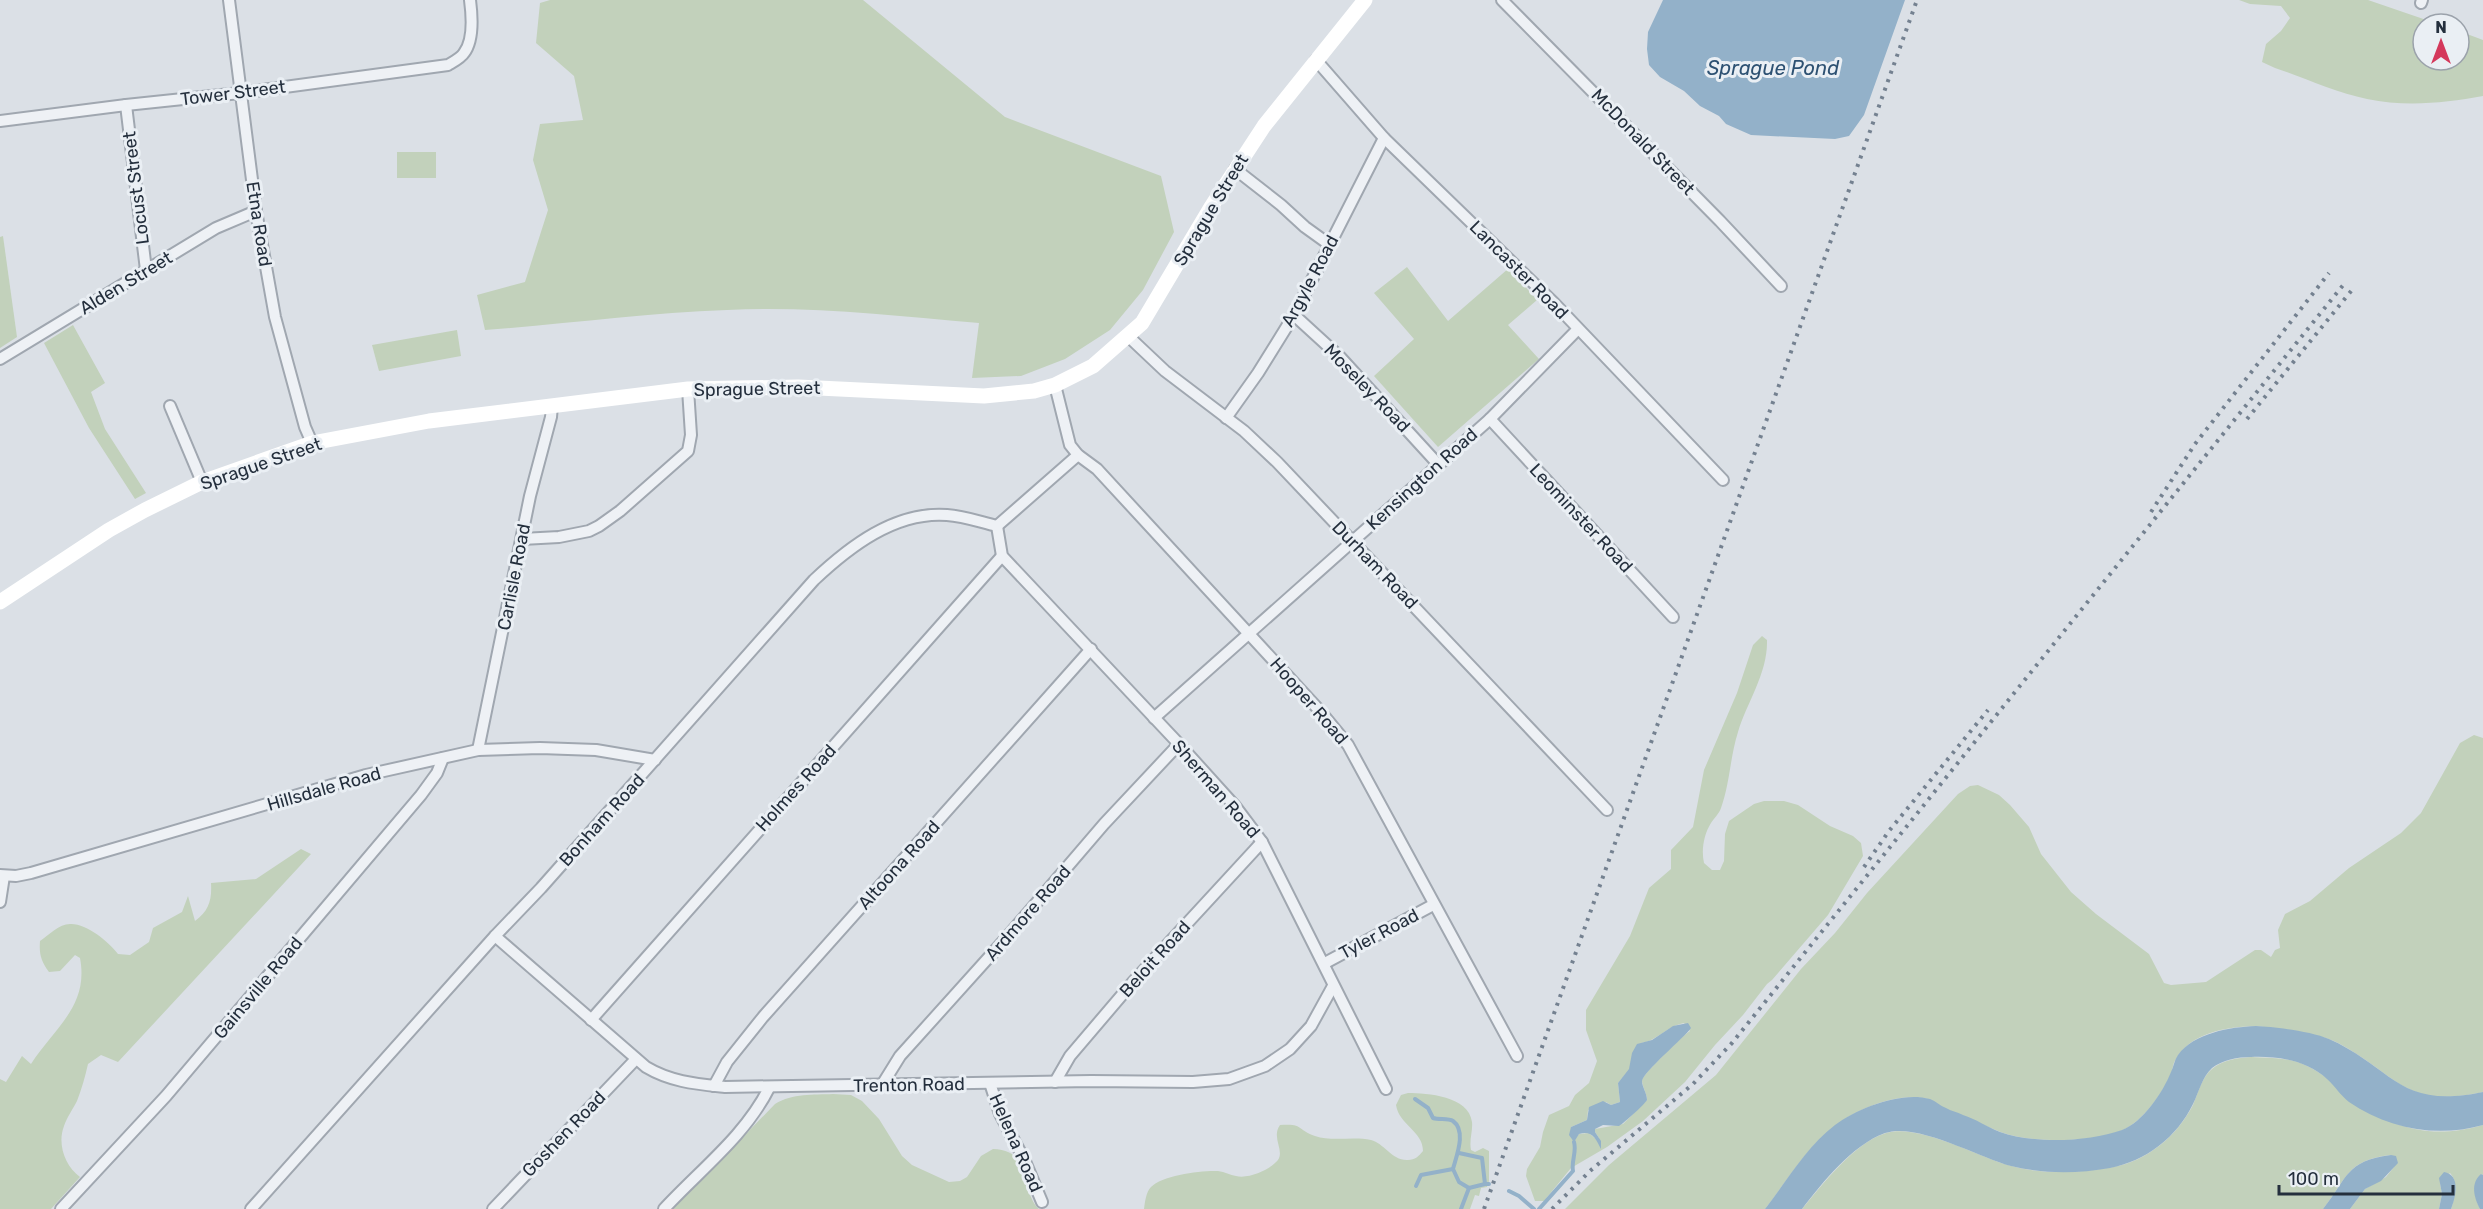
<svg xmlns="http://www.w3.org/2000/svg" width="2483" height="1209" viewBox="0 0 2483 1209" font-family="Rubik,sans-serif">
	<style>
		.green { fill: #c2d1bb; fill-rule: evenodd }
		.water { fill: #93b1c9 }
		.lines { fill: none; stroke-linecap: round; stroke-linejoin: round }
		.stream { stroke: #93b1c9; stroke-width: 4 }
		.minor-casing { stroke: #a0a7b0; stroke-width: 14 }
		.minor { stroke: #eef1f5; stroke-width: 10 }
		.secondary { stroke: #fff; stroke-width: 15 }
		.rail { stroke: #748190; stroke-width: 4; stroke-dasharray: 3 6; stroke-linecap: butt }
		.labels { text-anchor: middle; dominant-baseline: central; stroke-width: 6; stroke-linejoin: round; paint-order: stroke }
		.street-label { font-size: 18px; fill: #242f3d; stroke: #eaeff4 }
		.water-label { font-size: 20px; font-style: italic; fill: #2d5172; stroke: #eaeff4 }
	</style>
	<rect width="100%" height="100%" fill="#dbe0e6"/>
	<!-- green -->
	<g class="green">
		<path d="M 550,0 L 863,0 L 1005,117 L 1161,176 L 1174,232 L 1143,290 L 1110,330 L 1065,359 L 1021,376 L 972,378 L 979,323 C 896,316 811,306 727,310 C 646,313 566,324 485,330 L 477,295 L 525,282 L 548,210 L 533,160 L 540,124 L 583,120 L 574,76 L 536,43 L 540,3 Z"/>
		<path d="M 2239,0 L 2368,0 L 2438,24 L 2423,24 L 2423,60 L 2459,60 L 2459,31 L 2483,40 L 2483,96 C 2445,103 2406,107 2367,99 C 2336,93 2305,78 2275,68 L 2262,62 L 2266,44 L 2281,31 L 2290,18 L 2281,6 L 2250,4 Z"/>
		<rect x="397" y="152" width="39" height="26"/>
		<polygon points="3,236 17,337 0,348 0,237"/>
		<polygon points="1407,267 1448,321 1509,268 1537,300 1508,325 1539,359 1438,447 1374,376 1414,339 1374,293"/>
		<polygon points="73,325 105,383 91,392 105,429 146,493 135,499 89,428 44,343"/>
		<polygon points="457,330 461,356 379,371 372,345"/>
		<path d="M 1762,636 L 1767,640 C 1768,673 1747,702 1738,732 C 1730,757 1730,783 1721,808 C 1719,814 1714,818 1711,823 C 1704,834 1701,850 1704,863 L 1712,870 L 1720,870 L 1724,861 L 1725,834 L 1729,821 L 1754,804 L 1764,801 L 1784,801 L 1798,805 L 1830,826 L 1853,836 L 1861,843 L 1863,856 L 1828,915 L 1772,980 L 1767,984 L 1743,1015 L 1715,1045 L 1685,1082 L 1643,1121 L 1607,1147 L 1571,1168 L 1544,1201 L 1535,1201 L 1526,1176 L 1527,1169 L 1540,1147 L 1543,1132 L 1549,1115 L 1569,1106 L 1575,1095 L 1589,1083 L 1597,1061 L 1586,1030 L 1586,1010 L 1630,936 L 1649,888 L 1671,869 L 1671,850 L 1693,827 L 1704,770 L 1737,693 L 1753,645 ZM 1684,1023 L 1690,1031 C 1682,1036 1643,1074 1642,1080 C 1642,1087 1647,1093 1647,1100 L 1623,1124 L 1595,1129 L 1595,1132 L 1599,1138 L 1597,1140 L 1589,1133 L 1579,1134 L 1576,1137 L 1571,1127 L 1587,1120 L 1588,1110 L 1606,1102 L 1611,1105 L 1620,1102 L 1618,1083 L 1630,1069 L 1641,1043 C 1657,1041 1667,1026 1684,1023 Z"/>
		<path d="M 2474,735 L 2483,738 L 2483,1092 C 2404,1109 2400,1077 2340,1044 C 2321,1034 2303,1034 2283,1030 C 2277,1029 2272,1027 2265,1027 C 2235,1025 2193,1030 2176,1059 C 2173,1063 2173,1067 2172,1071 C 2164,1092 2143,1121 2123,1130 C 2092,1143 2030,1144 1998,1131 C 1981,1124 1960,1116 1944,1108 C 1939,1105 1934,1101 1928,1099 C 1899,1092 1858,1108 1835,1126 C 1806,1148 1787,1181 1765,1209 L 1565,1209 L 1609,1165 L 1716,1075 L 1801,969 L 1835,933 L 1867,893 L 1958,794 L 1970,786 L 1978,785 L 1999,795 L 2010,805 L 2029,827 L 2041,854 L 2071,892 L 2096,914 L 2149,954 L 2164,983 L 2171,985 L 2206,982 L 2255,950 L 2261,950 L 2271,957 L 2275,950 L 2280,948 L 2278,930 L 2285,914 L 2310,901 L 2349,868 L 2401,833 L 2421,813 L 2460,743 Z"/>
		<path d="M 301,849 L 311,854 L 118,1062 L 101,1055 L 88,1064 C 85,1077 82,1088 77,1101 C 73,1109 67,1117 64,1126 C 57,1144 65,1166 80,1177 L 51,1209 L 0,1209 L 0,1079 L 6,1082 L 22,1056 L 31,1064 C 55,1027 89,1006 80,958 L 75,955 L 60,971 L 49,972 C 41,961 39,954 40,941 C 49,935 59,924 70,924 C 86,923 108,941 118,954 L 130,955 L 149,942 L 153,928 L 182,912 L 188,896 L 195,921 C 209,911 212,900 211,883 L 256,879 Z"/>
		<path d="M 2251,1057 C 2269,1058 2288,1057 2305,1065 C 2322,1072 2336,1086 2350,1097 C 2392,1129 2431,1140 2483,1125 L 2483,1175 L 2481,1174 L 2477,1202 L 2480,1209 L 2451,1209 C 2455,1197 2459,1183 2450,1173 L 2440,1183 L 2442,1194 L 2439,1209 L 2350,1209 L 2365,1189 L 2386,1177 L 2394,1167 L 2391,1155 C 2346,1160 2347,1179 2323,1209 L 1802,1209 C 1823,1184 1854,1143 1886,1133 C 1918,1123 1977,1156 2008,1165 C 2042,1175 2078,1173 2113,1167 C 2147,1161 2177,1136 2193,1105 C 2198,1093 2202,1077 2212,1069 C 2222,1060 2238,1058 2251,1057 Z"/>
		<path d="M 1408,1093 C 1427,1093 1469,1096 1472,1122 C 1473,1131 1469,1140 1471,1150 L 1475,1152 L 1483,1148 L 1489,1151 L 1489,1181 L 1487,1187 L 1481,1188 L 1479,1196 L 1475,1195 L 1470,1209 L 1144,1209 C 1145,1202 1146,1192 1151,1187 C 1162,1175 1203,1170 1218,1171 C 1225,1172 1230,1175 1236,1176 C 1248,1179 1267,1171 1275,1163 C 1288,1153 1270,1139 1280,1125 C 1304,1123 1297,1130 1315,1136 C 1332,1142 1353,1136 1371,1140 C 1384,1143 1392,1161 1408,1160 C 1415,1160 1419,1156 1423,1151 C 1423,1131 1399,1125 1396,1105 L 1401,1095 Z"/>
		<path d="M 833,1094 L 851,1095 L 862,1101 L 879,1119 L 902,1156 L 912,1165 L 949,1182 L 960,1181 L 967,1177 L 981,1156 L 993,1149 C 1034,1150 1019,1190 1039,1209 L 673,1209 L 775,1104 C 793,1093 813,1095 833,1094 Z"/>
	</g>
	<!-- water -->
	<g class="water">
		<polygon points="1663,0 1905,0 1864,115 1849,136 1835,139 1751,135 1726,124 1719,116 1700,106 1684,91 1660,77 1649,65 1647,49 1648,32"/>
		<path d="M 1688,1023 L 1691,1028 C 1685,1037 1643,1072 1642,1081 C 1642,1087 1647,1093 1647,1100 C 1645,1104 1625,1122 1619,1126 L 1603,1125 L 1595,1129 L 1595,1132 L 1601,1141 L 1601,1149 C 1596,1139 1592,1130 1579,1134 L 1574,1142 L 1569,1135 L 1571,1127 L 1587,1120 L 1589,1107 L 1603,1101 L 1611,1105 L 1620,1102 L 1618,1083 L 1629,1069 L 1632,1053 L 1637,1044 L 1652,1040 L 1673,1026 Z"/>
		<path d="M 2256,1026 C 2275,1027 2311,1031 2329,1039 C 2394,1068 2398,1110 2483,1092 L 2483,1125 C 2437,1138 2389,1129 2349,1102 C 2341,1096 2335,1086 2327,1079 C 2306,1060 2278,1056 2251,1057 C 2238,1057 2222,1060 2212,1068 C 2202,1077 2199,1092 2193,1104 C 2177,1137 2146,1161 2110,1168 C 2077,1174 2043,1174 2011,1166 C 1978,1157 1917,1122 1885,1133 C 1852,1145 1823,1182 1802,1209 L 1765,1209 C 1787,1181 1806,1147 1835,1125 C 1858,1108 1901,1091 1930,1099 C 1936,1101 1940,1106 1946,1108 C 1951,1111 1957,1112 1963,1115 C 1976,1119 1987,1127 2000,1132 C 2034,1144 2088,1142 2122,1130 C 2143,1122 2163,1092 2171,1072 C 2174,1066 2174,1061 2178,1055 C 2194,1033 2230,1027 2256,1026 Z"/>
		<path d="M 2391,1155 L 2396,1156 L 2398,1163 L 2381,1181 L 2365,1189 L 2350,1209 L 2323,1209 C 2348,1178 2345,1161 2391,1155 Z"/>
		<path d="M 2444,1172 C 2461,1175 2456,1197 2451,1209 L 2439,1209 L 2442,1194 L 2439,1178 Z"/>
		<path d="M 2481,1174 L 2483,1175 L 2483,1209 L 2480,1209 C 2474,1198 2470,1183 2481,1174 Z"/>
	</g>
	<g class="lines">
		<!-- stream -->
		<g class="stream">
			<path d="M 1415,1099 L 1428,1108 L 1433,1118 C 1439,1120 1448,1118 1453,1121 C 1467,1131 1456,1157 1453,1169 L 1459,1182 L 1469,1188 L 1485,1184"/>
			<polyline points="1459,1153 1482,1158 1485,1184 1489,1184"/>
			<polyline points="1416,1186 1421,1175 1453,1169"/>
			<polyline points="1509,1191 1519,1196 1534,1209"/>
			<polyline points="1461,1209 1469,1188"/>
			<path d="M 1539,1209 L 1573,1171 C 1571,1161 1577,1152 1574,1142"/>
		</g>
		<defs>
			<g id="minor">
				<polyline points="229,0 256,211 275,317 305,427 312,443"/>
				<polyline points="1502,0 1720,221 1781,286"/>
				<polyline points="2421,3 2422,0"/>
				<polyline points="1316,60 1384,138 1554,303 1723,480"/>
				<polyline points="126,105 146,270"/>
				<path d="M 0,121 L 126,105 L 240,93 L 448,65 C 453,62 461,58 464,53 C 474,40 472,15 470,0"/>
				<polyline points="1235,169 1281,205 1305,227 1330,245"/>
				<polyline points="1294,315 1341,358 1437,463"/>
				<polyline points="1129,337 1165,371 1244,431 1277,462 1607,810"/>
				<polyline points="0,359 216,228 256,211"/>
				<polyline points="1055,385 1070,445 1078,455 1097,469 1320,711 1348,745 1517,1056"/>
				<polyline points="170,406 202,482"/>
				<polyline points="1226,418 1258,373 1294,315 1384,138"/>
				<polyline points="1490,419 1673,617"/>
				<polyline points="997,526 1002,556 1179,744 1235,806 1262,842 1386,1089"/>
				<polyline points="997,526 1078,455"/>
				<polyline points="522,539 559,537 589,531 599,526 620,511 688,451 691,435 688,389"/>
				<polyline points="1154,718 1490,419 1578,329"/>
				<polyline points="478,750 530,496 551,417 552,406"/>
				<polyline points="0,875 16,876 31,873 366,775 478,750 540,748 596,750 655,760"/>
				<polyline points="0,902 4,876"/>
				<path d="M 495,936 L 646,1067 C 671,1082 697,1084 725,1087 L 1091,1081 L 1193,1082 L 1229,1079 L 1265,1066 L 1290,1049 L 1311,1026 L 1333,986"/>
				<polyline points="1325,963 1433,905"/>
				<polyline points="591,1020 1002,556"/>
				<polyline points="1055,1082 1070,1056 1133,982 1262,842"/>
				<polyline points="990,1083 1000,1114 1024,1159 1042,1202"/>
				<polyline points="882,1085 900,1056 1008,936 1104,824 1179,744"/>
				<polyline points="714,1086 727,1062 763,1017 1091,649"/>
				<polyline points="61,1209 166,1096 421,795 437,773 443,758"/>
				<path d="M 251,1209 L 495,936 L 541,888 L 814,580 C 849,547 895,511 947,515 C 964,516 980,522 997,526"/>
				<polyline points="493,1209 636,1059"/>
				<path d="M 664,1209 C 700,1170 745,1136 769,1088"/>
			</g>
		</defs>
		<!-- minor casing -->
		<use href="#minor" class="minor-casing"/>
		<!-- minor -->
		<use href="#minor" class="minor"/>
		<!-- secondary -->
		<polyline class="secondary" points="0,602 109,530 145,510 202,482 312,443 429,421 688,389 798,387 984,396 1034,391 1055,385 1093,366 1142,323 1211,207 1264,126 1365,0"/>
		<!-- rail -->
		<g class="rail">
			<polyline points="2247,419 2352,290"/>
			<polyline points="2151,512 2195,444 2329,273"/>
			<polyline points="1864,867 1889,831 1988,710"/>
			<polyline points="1484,1209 1917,0"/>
			<polyline points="1552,1209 1590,1171 1693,1084 1732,1043 2344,284"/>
		</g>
	</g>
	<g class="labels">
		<!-- street labels -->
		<g class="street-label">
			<text transform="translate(233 93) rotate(-7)">Tower Street</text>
			<text transform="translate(1643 142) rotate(46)">McDonald Street</text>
			<text transform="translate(136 188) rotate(-97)">Locust Street</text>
			<text transform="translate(1211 210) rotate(-59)">Sprague Street</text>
			<text transform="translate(259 224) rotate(81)">Etna Road</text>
			<text transform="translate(1519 270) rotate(45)">Lancaster Road</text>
			<text transform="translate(1310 281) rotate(-62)">Argyle Road</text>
			<text transform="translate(126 283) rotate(-31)">Alden Street</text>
			<text transform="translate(1367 388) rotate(46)">Moseley Road</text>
			<text transform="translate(757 389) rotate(-1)">Sprague Street</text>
			<text transform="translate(261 464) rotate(-19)">Sprague Street</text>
			<text transform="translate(1422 479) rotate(-42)">Kensington Road</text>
			<text transform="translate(1581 518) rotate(47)">Leominster Road</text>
			<text transform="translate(1375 565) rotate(46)">Durham Road</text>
			<text transform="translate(514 577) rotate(-79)">Carlisle Road</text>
			<text transform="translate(1309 701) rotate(49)">Hooper Road</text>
			<text transform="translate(796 788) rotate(-48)">Holmes Road</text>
			<text transform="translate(324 789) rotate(-16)">Hillsdale Road</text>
			<text transform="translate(1216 789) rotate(49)">Sherman Road</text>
			<text transform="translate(602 820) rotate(-48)">Bonham Road</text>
			<text transform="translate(899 865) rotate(-48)">Altoona Road</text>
			<text transform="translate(1028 913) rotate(-49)">Ardmore Road</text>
			<text transform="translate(1379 934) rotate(-28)">Tyler Road</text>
			<text transform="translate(1155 959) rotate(-48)">Beloit Road</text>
			<text transform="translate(258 988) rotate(-50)">Gainsville Road</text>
			<text transform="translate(909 1085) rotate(-1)">Trenton Road</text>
			<text transform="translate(564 1134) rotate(-46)">Goshen Road</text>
			<text transform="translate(1016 1143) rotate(66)">Helena Road</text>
		</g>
		<!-- water labels -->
		<g class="water-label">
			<text x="1773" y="68">Sprague Pond</text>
		</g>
	</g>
	<!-- north arrow -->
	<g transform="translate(2441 42)"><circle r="28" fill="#eaeff4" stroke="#9ba2ab" stroke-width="1.5"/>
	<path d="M0-4.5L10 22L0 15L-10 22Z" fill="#d4385b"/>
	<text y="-9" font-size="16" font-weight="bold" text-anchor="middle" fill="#242f3d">N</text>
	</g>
	<!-- scale -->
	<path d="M2279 1185v9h174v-9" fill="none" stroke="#242f3d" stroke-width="3"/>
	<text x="2288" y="1185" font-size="18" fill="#242f3d" stroke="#eaeff4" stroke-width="4.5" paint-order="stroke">100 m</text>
</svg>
